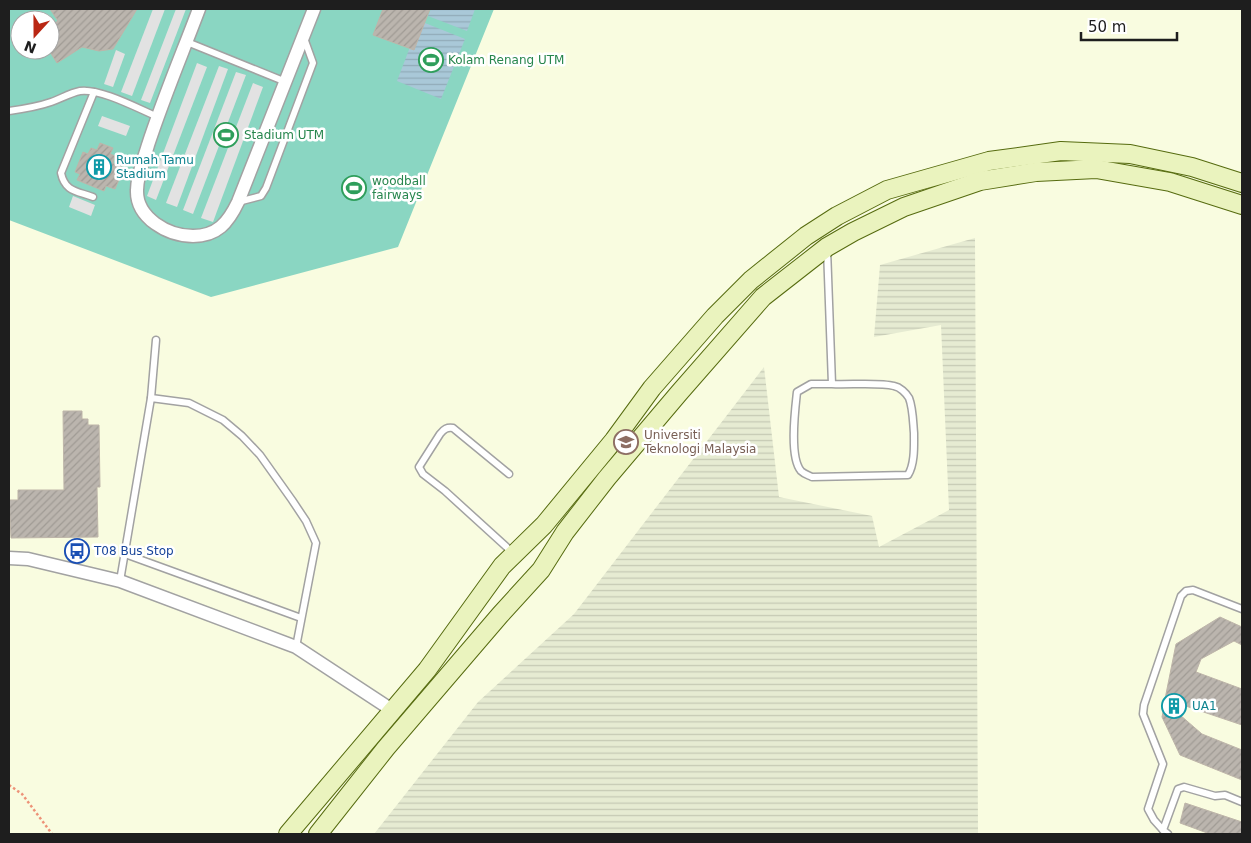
<svg xmlns="http://www.w3.org/2000/svg" width="1251" height="843" viewBox="0 0 1251 843" font-family="'DejaVu Sans',sans-serif">
	<style>
		.education { fill: #f9fce0; fill-rule: evenodd }
		.farmland { fill: url(#farmland-rules) }
		.pitch { fill: #8ad6c2; fill-rule: evenodd }
		.parking { fill: #e2e2e2 }
		.water { fill: url(#water-rules) }
		.building { fill: url(#building-hatch); stroke: #beb5a9 }
		.lines { fill: none; stroke-linecap: round; stroke-linejoin: round }
		.lane-casing { stroke: #a2a2a2; stroke-width: 9 }
		.street-casing { stroke: #a2a2a2; stroke-width: 15 }
		.secondary-casing { stroke: #566b0f; stroke-width: 20 }
		.path { stroke: #ed9278; stroke-width: 2.5; stroke-dasharray: 2.5 2.5; stroke-linecap: butt }
		.lane { stroke: #fff; stroke-width: 6 }
		.street { stroke: #fff; stroke-width: 12 }
		.secondary { stroke: #eaf3be; stroke-width: 18 }
		.labels { text-anchor: middle; dominant-baseline: central; stroke-width: 5; stroke-linejoin: round; paint-order: stroke }
		.leisure-label { font-size: 12px; fill: #27864d; stroke: #fff; text-anchor: start }
		.culture-label { font-size: 12px; fill: #0d838f; stroke: #fff; text-anchor: start }
		.education-label { font-size: 12px; fill: #785e54; stroke: #fff; text-anchor: start }
		.transit-label { font-size: 12px; fill: #164399; stroke: #fff; text-anchor: start }
	</style>
	<defs>
		<pattern id="farmland-rules" width="6" height="5" patternUnits="userSpaceOnUse" patternTransform="scale(1.25)"><rect width="6" height="5" fill="#e6ebd2"/><path d="M0 2.5h6" fill="none" stroke="#c5c9b4"/></pattern>
		<pattern id="water-rules" width="6" height="5" patternUnits="userSpaceOnUse" patternTransform="scale(1.25)"><rect width="6" height="5" fill="#a9c8d8"/><path d="M0 2.5h6" fill="none" stroke="#91abb9"/></pattern>
		<pattern id="building-hatch" width="6" height="6" patternUnits="userSpaceOnUse" patternTransform="scale(1.25)"><rect width="6" height="6" fill="#bbb5ae"/><path d="M-1 1l2-2M0 6l6-6M5 7l2-2" fill="none" stroke="#a09b95"/></pattern>
	</defs>
	<rect width="100%" height="100%" fill="#eeece5"/>
	<!-- education -->
	<path class="education" d="M 9,9 L 1242,9 L 1242,834 L 9,834 ZM 20,20 L 50,20 L 50,50 L 20,50 Z"/>
	<!-- farmland -->
	<polygon class="farmland" points="975,238 978,834 374,834 478,702 574,614 764,367 779,497 872,516 879,547 949,510 941,325 874,337 880,265"/>
	<!-- pitch -->
	<path class="pitch" d="M 9,9 L 494,9 L 398,247 L 211,297 L 9,220 ZM 20,20 L 50,20 L 50,50 L 20,50 Z"/>
	<!-- parking -->
	<g class="parking">
		<polygon points="153,9 165,9 132,96 121,92"/>
		<polygon points="176,9 186,9 150,103 141,100"/>
		<polygon points="116,50 125,54 113,87 104,84"/>
		<polygon points="197,63 207,67 156,200 147,196"/>
		<polygon points="219,66 228,69 177,207 166,203"/>
		<polygon points="236,72 246,75 193,214 183,210"/>
		<polygon points="253,83 263,87 213,222 201,218"/>
		<polygon points="102,116 130,126 126,136 98,126"/>
		<polygon points="73,196 95,205 91,216 69,207"/>
	</g>
	<!-- water -->
	<g class="water">
		<polygon points="431,9 475,9 467,31 428,16"/>
		<polygon points="420,21 465,39 441,99 397,81"/>
	</g>
	<!-- building -->
	<g class="building">
		<polygon points="50,9 137,9 113,49 99,51 82,47 57,63 50,52 50,26 58,21"/>
		<polygon points="383,9 430,9 414,50 373,35"/>
		<polygon points="100,143 113,148 110,154 115,156 113,163 124,168 115,189 106,186 104,191 77,180 80,174 75,172 83,152 88,154 91,148 97,150"/>
		<polygon points="63,411 82,411 82,419 88,419 88,425 99,425 100,487 97,487 98,537 11,538 9,500 18,500 18,490 64,490"/>
		<polygon points="1220,617 1242,627 1242,645 1234,641 1201,659 1196,672 1242,689 1242,725 1165,699 1176,644"/>
		<polygon points="1165,702 1202,734 1242,750 1242,780 1180,755 1162,717"/>
		<polygon points="1185,803 1242,822 1242,834 1210,834 1180,823"/>
	</g>
	<g class="lines">
		<defs>
			<g id="lane">
				<polyline points="187,42 286,82"/>
				<path d="M 9,111 C 23,109 37,107 51,102 C 60,99 70,93 80,91 C 100,88 139,109 158,117"/>
				<path d="M 93,197 C 77,191 65,192 61,173 L 94,92"/>
				<polyline points="238,202 261,196 266,188 313,63 304,38"/>
				<path d="M 827,249 L 832,384 L 811,384 L 797,392 C 795,410 789,457 801,471 C 804,474 808,475 812,477 L 908,475 C 915,464 914,445 914,433 C 913,422 913,408 909,398 C 906,393 900,387 894,386 C 880,382 848,385 832,384"/>
				<polyline points="151,398 156,340"/>
				<path d="M 509,474 L 453,428 C 447,427 444,429 440,434 L 419,467 L 423,474 L 445,491 L 512,552"/>
				<polyline points="125,554 301,618"/>
				<polyline points="120,581 151,398 189,403 223,420 242,436 260,455 292,500 306,521 316,543 296,647"/>
				<polyline points="1163,830 1154,820 1148,809 1163,764 1143,714 1144,705 1181,596 1186,591 1193,590 1242,609"/>
				<polyline points="1168,834 1163,830 1178,789 1184,787 1215,796 1225,795 1242,802"/>
			</g>
			<g id="street">
				<path d="M 199,9 C 182,54 163,99 148,145 C 144,159 137,175 137,190 C 136,218 168,236 193,236 C 217,236 228,223 238,202 L 314,9"/>
				<polyline points="9,558 28,559 120,581 296,647 392,710"/>
			</g>
			<g id="secondary">
				<polyline points="288,834 427,670 502,566 544,525 614,440 652,388 715,316 751,280 806,236 837,216 887,190 989,161 1061,151 1130,154 1192,167 1242,183"/>
				<polyline points="318,834 386,748 500,615 541,570 565,532 607,478 679,393 763,297 827,247 853,232 904,207 980,181 1036,172 1096,169 1170,182 1242,205"/>
			</g>
		</defs>
		<!-- lane casing -->
		<use href="#lane" class="lane-casing"/>
		<!-- street casing -->
		<use href="#street" class="street-casing"/>
		<!-- secondary casing -->
		<use href="#secondary" class="secondary-casing"/>
		<!-- path -->
		<polyline class="path" points="9,785 22,794 52,834"/>
		<!-- lane -->
		<use href="#lane" class="lane"/>
		<!-- street -->
		<use href="#street" class="street"/>
		<!-- secondary -->
		<use href="#secondary" class="secondary"/>
	</g>
	<!-- icons -->
	<defs>
		<symbol id="stadium-ring" viewBox="-11 -11 22 22"><circle r="9.5" fill="#fff" stroke="#2e9e5b" stroke-width="1.5"/><path d="M0-5a6.5 5 0 1 0 0 10a6.5 5 0 1 0 0-10ZM-3.5-1.8h7v3.6h-7Z" fill="#2e9e5b"/></symbol>
		<symbol id="building-ring" viewBox="-11 -11 22 22"><circle r="9.5" fill="#fff" stroke="#0f9aa8" stroke-width="1.5"/><path d="M-4-6H4V6H1V3H-1V6H-4ZM-2.5-4.3h1.7v1.8h-1.7ZM.8-4.3h1.7v1.8H.8ZM-2.5-1h1.7V.8h-1.7ZM.8-1h1.7V.8H.8Z" fill="#0f9aa8"/></symbol>
		<symbol id="university-ring" viewBox="-11 -11 22 22"><circle r="9.5" fill="#fff" stroke="#8d6e63" stroke-width="1.5"/><path d="M0-5L7-2L0 1L-7-2ZM-4 1L0 2.5L4 1V4Q0 6-4 4Z" fill="#8d6e63"/></symbol>
		<symbol id="bus-ring" viewBox="-11 -11 22 22"><circle r="9.5" fill="#fff" stroke="#1a4fb4" stroke-width="1.5"/><path d="M-5-6H5V4H4V6H2V4H-2V6H-4V4H-5ZM-3.5-4V0h7V-4ZM-3.5 1.2v1.5H-2V1.2ZM2 1.2v1.5H3.5V1.2Z" fill="#1a4fb4"/></symbol>
	</defs>
	<g fill-rule="evenodd">
		<use href="#stadium-ring" x="417" y="46" width="28" height="28"/>
		<use href="#stadium-ring" x="212" y="121" width="28" height="28"/>
		<use href="#building-ring" x="85" y="153" width="28" height="28"/>
		<use href="#stadium-ring" x="340" y="174" width="28" height="28"/>
		<use href="#university-ring" x="612" y="428" width="28" height="28"/>
		<use href="#bus-ring" x="63" y="537" width="28" height="28"/>
		<use href="#building-ring" x="1160" y="692" width="28" height="28"/>
	</g>
	<g class="labels">
		<!-- leisure labels -->
		<g class="leisure-label">
			<text x="448" y="60">Kolam Renang UTM</text>
			<text x="244" y="135">Stadium UTM</text>
			<text x="372" y="181">woodball<tspan x="372" dy="14">fairways</tspan></text>
		</g>
		<!-- culture labels -->
		<g class="culture-label">
			<text x="116" y="160">Rumah Tamu<tspan x="116" dy="14">Stadium</tspan></text>
			<text x="1192" y="706">UA1</text>
		</g>
		<!-- education labels -->
		<g class="education-label">
			<text x="644" y="435">Universiti<tspan x="644" dy="14">Teknologi Malaysia</tspan></text>
		</g>
		<!-- transit labels -->
		<g class="transit-label">
			<text x="94" y="551">T08 Bus Stop</text>
		</g>
	</g>
	<!-- border -->
	<rect width="1251" height="843" fill="none" stroke="#1e1e1e" stroke-width="20"/>
	<!-- north arrow -->
	<g transform="translate(35 35) rotate(201)"><circle r="24" fill="#ffffff" stroke="#a5a5a5"/>
	<path d="M0-4L9 19L0 12L-9 19Z" fill="#ba2713"/>
	<text y="-8" font-size="14" font-weight="bold" text-anchor="middle" fill="#1e1e1e">N</text>
	</g>
	<!-- scale -->
	<path d="M1081 32v8h96v-8" fill="none" stroke="#1e1e1e" stroke-width="2.5"/>
	<text x="1088" y="32" font-size="15" fill="#1e1e1e" stroke="#ffffff" stroke-width="4" paint-order="stroke">50 m</text>
</svg>
